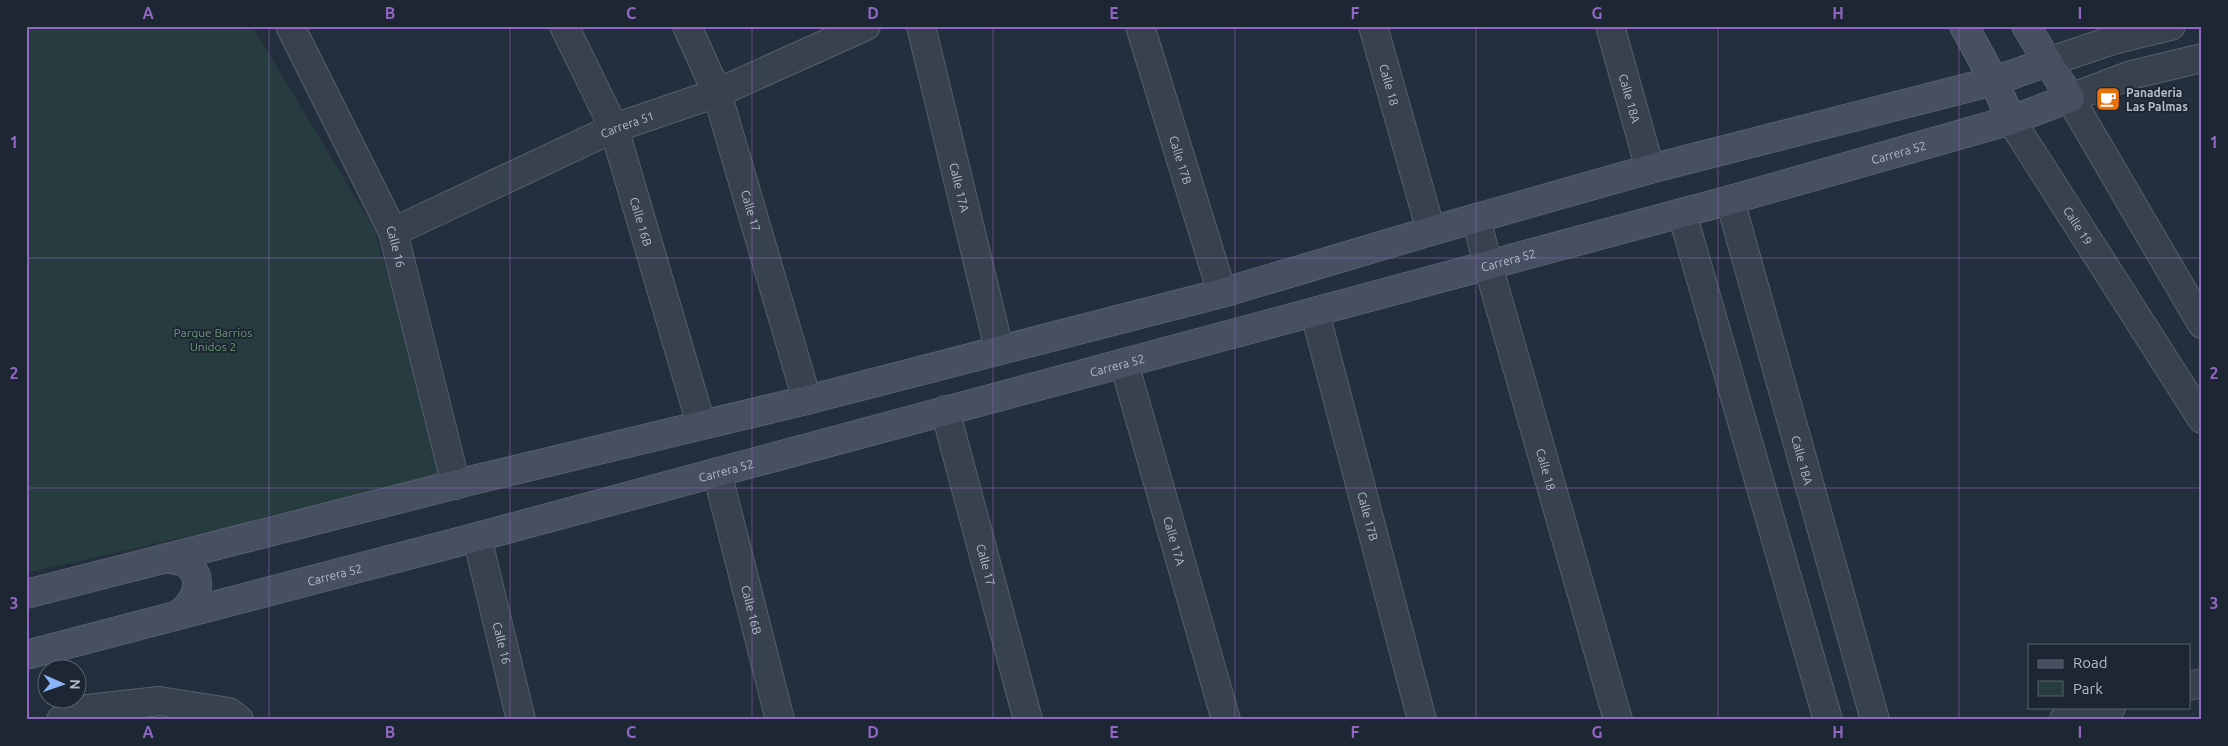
<svg xmlns="http://www.w3.org/2000/svg" width="2228" height="746" viewBox="0 0 2228 746" font-family="Ubuntu,sans-serif">
	<style>
		.green { fill: #263c3f }
		.lines { fill: none; stroke-linecap: round; stroke-linejoin: round }
		.street-casing { stroke: #565f6c; stroke-width: 30 }
		.secondary-casing { stroke: #565f6c; stroke-width: 30 }
		.street { stroke: #38414e; stroke-width: 28 }
		.secondary { stroke: #465061; stroke-width: 28 }
		.grid { fill: none; stroke: #9266c3; stroke-width: 1; stroke-opacity: 0.55 }
		.labels { text-anchor: middle; dominant-baseline: central; stroke-width: 4; stroke-linejoin: round; paint-order: stroke }
		.street-label { font-size: 12px; fill: #b4bcc9; stroke: #1d2633 }
		.poi-label { font-size: 12px; font-weight: bold; fill: #b4bcc9; stroke: #1d2633; text-anchor: start }
		.park-label { font-size: 12px; fill: #6b9a76; stroke: #1d2633 }
		.neatline { fill: none; stroke: #9266c3; stroke-width: 2 }
		.grid-label { font-size: 16px; text-anchor: middle; font-weight: bold; fill: #9266c3 }
	</style>
	<rect width="100%" height="100%" fill="#242f3e"/>
	<!-- green -->
	<polygon class="green" points="26,26 252,26 374,229 448,477 26,573"/>
	<g class="lines">
		<defs>
			<g id="street">
				<path id="s1" d="M 290,26 L 393,232 L 456,485"/>
				<path id="s2" d="M 564,26 L 614,128 L 701,424"/>
				<path id="s3" d="M 687,26 L 717,93 L 807,400"/>
				<path id="s4" d="M 921,26 L 999,349"/>
				<path id="s5" d="M 1140,26 L 1222,293"/>
				<path id="s6" d="M 1373,26 L 1431,231"/>
				<path id="s7" d="M 1610,26 L 1650,169"/>
				<polyline points="2202,58 2131,75 2070,98 2202,324"/>
				<polyline points="2048,62 2113,40 2171,26"/>
				<path id="s8" d="M 2011,120 L 2202,419"/>
				<path id="s9" d="M 1730,200 L 1875,720"/>
				<polyline points="1682,213 1828,720"/>
				<path id="s10" d="M 1476,218 L 1488,265 L 1618,720"/>
				<path id="s11" d="M 393,232 L 614,128 L 717,93 L 866,26"/>
				<path id="s12" d="M 1315,313 L 1422,720"/>
				<path id="s13" d="M 1124,363 L 1226,720"/>
				<path id="s14" d="M 945,410 L 1028,720"/>
				<path id="s15" d="M 717,472 L 780,720"/>
				<path id="s16" d="M 477,537 L 521,720"/>
				<polyline points="2189,686 2202,683"/>
				<polyline points="61,720 88,709 159,701 229,712 239,720"/>
				<polyline points="2064,720 2111,707"/>
			</g>
			<g id="secondary">
				<polyline points="1964,26 1994,81 2011,120"/>
				<path d="M 166,558 C 174,560 187,561 192,569 C 204,584 193,605 179,614"/>
				<polyline points="26,594 477,479 807,400 1222,293 1431,231 1650,169 1994,81 2048,62"/>
				<path id="s17" d="M 26,655 L 477,537 L 1730,200 L 2011,120 L 2070,98 L 2026,26"/>
			</g>
		</defs>
		<!-- street casing -->
		<use href="#street" class="street-casing"/>
		<!-- secondary casing -->
		<use href="#secondary" class="secondary-casing"/>
		<!-- street -->
		<use href="#street" class="street"/>
		<!-- secondary -->
		<use href="#secondary" class="secondary"/>
	</g>
	<!-- grid -->
	<path class="grid" d="M 269,26 L 269,720M 510,26 L 510,720M 752,26 L 752,720M 993,26 L 993,720M 1235,26 L 1235,720M 1476,26 L 1476,720M 1718,26 L 1718,720M 1959,26 L 1959,720M 26,258 L 2202,258M 26,488 L 2202,488"/>
	<!-- icons -->
	<defs>
		<symbol id="cafe-square" viewBox="-11 -11 22 22"><rect x="-9" y="-9" width="18" height="18" rx="4" fill="#e8710a" stroke="#1d2633"/><path d="M-5.5-4.5H6V0H3Q3 3.5 0 3.5H-2.5Q-5.5 3.5-5.5 0ZM3-3.2v2h1.7v-2ZM-6 4.5H4V6H-6Z" fill="#fff"/></symbol>
	</defs>
	<g fill-rule="evenodd">
		<use href="#cafe-square" x="2094" y="85" width="28" height="28"/>
	</g>
	<g class="labels">
		<!-- street labels -->
		<g class="street-label">
			<text stroke="none"><textPath href="#s6" startOffset="61">Calle 18</textPath></text>
			<text stroke="none"><textPath href="#s7" startOffset="75">Calle 18A</textPath></text>
			<text stroke="none"><textPath href="#s11" startOffset="258">Carrera 51</textPath></text>
			<text stroke="none"><textPath href="#s17" startOffset="1939">Carrera 52</textPath></text>
			<text stroke="none"><textPath href="#s5" startOffset="140">Calle 17B</textPath></text>
			<text stroke="none"><textPath href="#s4" startOffset="166">Calle 17A</textPath></text>
			<text stroke="none"><textPath href="#s3" startOffset="196">Calle 17</textPath></text>
			<text stroke="none"><textPath href="#s2" startOffset="211">Calle 16B</textPath></text>
			<text stroke="none"><textPath href="#s8" startOffset="125">Calle 19</textPath></text>
			<text stroke="none"><textPath href="#s1" startOffset="245">Calle 16</textPath></text>
			<text stroke="none"><textPath href="#s17" startOffset="1534">Carrera 52</textPath></text>
			<text stroke="none"><textPath href="#s17" startOffset="1129">Carrera 52</textPath></text>
			<text stroke="none"><textPath href="#s9" startOffset="270">Calle 18A</textPath></text>
			<text stroke="none"><textPath href="#s10" startOffset="261">Calle 18</textPath></text>
			<text stroke="none"><textPath href="#s17" startOffset="724">Carrera 52</textPath></text>
			<text stroke="none"><textPath href="#s12" startOffset="210">Calle 17B</textPath></text>
			<text stroke="none"><textPath href="#s13" startOffset="185">Calle 17A</textPath></text>
			<text stroke="none"><textPath href="#s14" startOffset="160">Calle 17</textPath></text>
			<text stroke="none"><textPath href="#s17" startOffset="319">Carrera 52</textPath></text>
			<text stroke="none"><textPath href="#s15" startOffset="142">Calle 16B</textPath></text>
			<text stroke="none"><textPath href="#s16" startOffset="109">Calle 16</textPath></text>
		</g>
		<!-- poi labels -->
		<g class="poi-label">
			<text x="2126" y="92">Panaderia<tspan x="2126" dy="14">Las Palmas</tspan></text>
		</g>
		<!-- park labels -->
		<g class="park-label">
			<text x="213" y="332">Parque Barrios<tspan x="213" dy="14">Unidos 2</tspan></text>
		</g>
	</g>
	<!-- border -->
	<rect width="2228" height="746" fill="none" stroke="#1d2633" stroke-width="55"/>
	<!-- legend -->
	<rect x="2028" y="644" width="162" height="65" fill="#1d2633" stroke="#59626f"/>
	<rect x="2038" y="660" width="25" height="8" fill="#465061" stroke="#59626f"/>
	<text x="2073" y="668" font-size="15" fill="#b4bcc9">Road</text>
	<rect x="2038" y="681" width="25" height="15" fill="#263c3f" stroke="#59626f"/>
	<text x="2073" y="694" font-size="15" fill="#b4bcc9">Park</text>
	<!-- north arrow -->
	<g transform="translate(62 684) rotate(92)"><circle r="24" fill="#1d2633" stroke="#59626f"/>
	<path d="M0-4L9 19L0 12L-9 19Z" fill="#8ab4f8"/>
	<text y="-8" font-size="14" font-weight="bold" text-anchor="middle" fill="#b4bcc9">N</text>
	</g>
	<rect x="28" y="28" width="2172" height="690" class="neatline"/>
	<g class="grid-label">
		<text x="148" y="19">A</text>
		<text x="390" y="19">B</text>
		<text x="631" y="19">C</text>
		<text x="873" y="19">D</text>
		<text x="1114" y="19">E</text>
		<text x="1355" y="19">F</text>
		<text x="1597" y="19">G</text>
		<text x="1838" y="19">H</text>
		<text x="2080" y="19">I</text>
		<text x="14" y="148">1</text>
		<text x="2214" y="148">1</text>
		<text x="14" y="379">2</text>
		<text x="2214" y="379">2</text>
		<text x="14" y="609">3</text>
		<text x="2214" y="609">3</text>
		<text x="148" y="738">A</text>
		<text x="390" y="738">B</text>
		<text x="631" y="738">C</text>
		<text x="873" y="738">D</text>
		<text x="1114" y="738">E</text>
		<text x="1355" y="738">F</text>
		<text x="1597" y="738">G</text>
		<text x="1838" y="738">H</text>
		<text x="2080" y="738">I</text>
	</g>
</svg>
